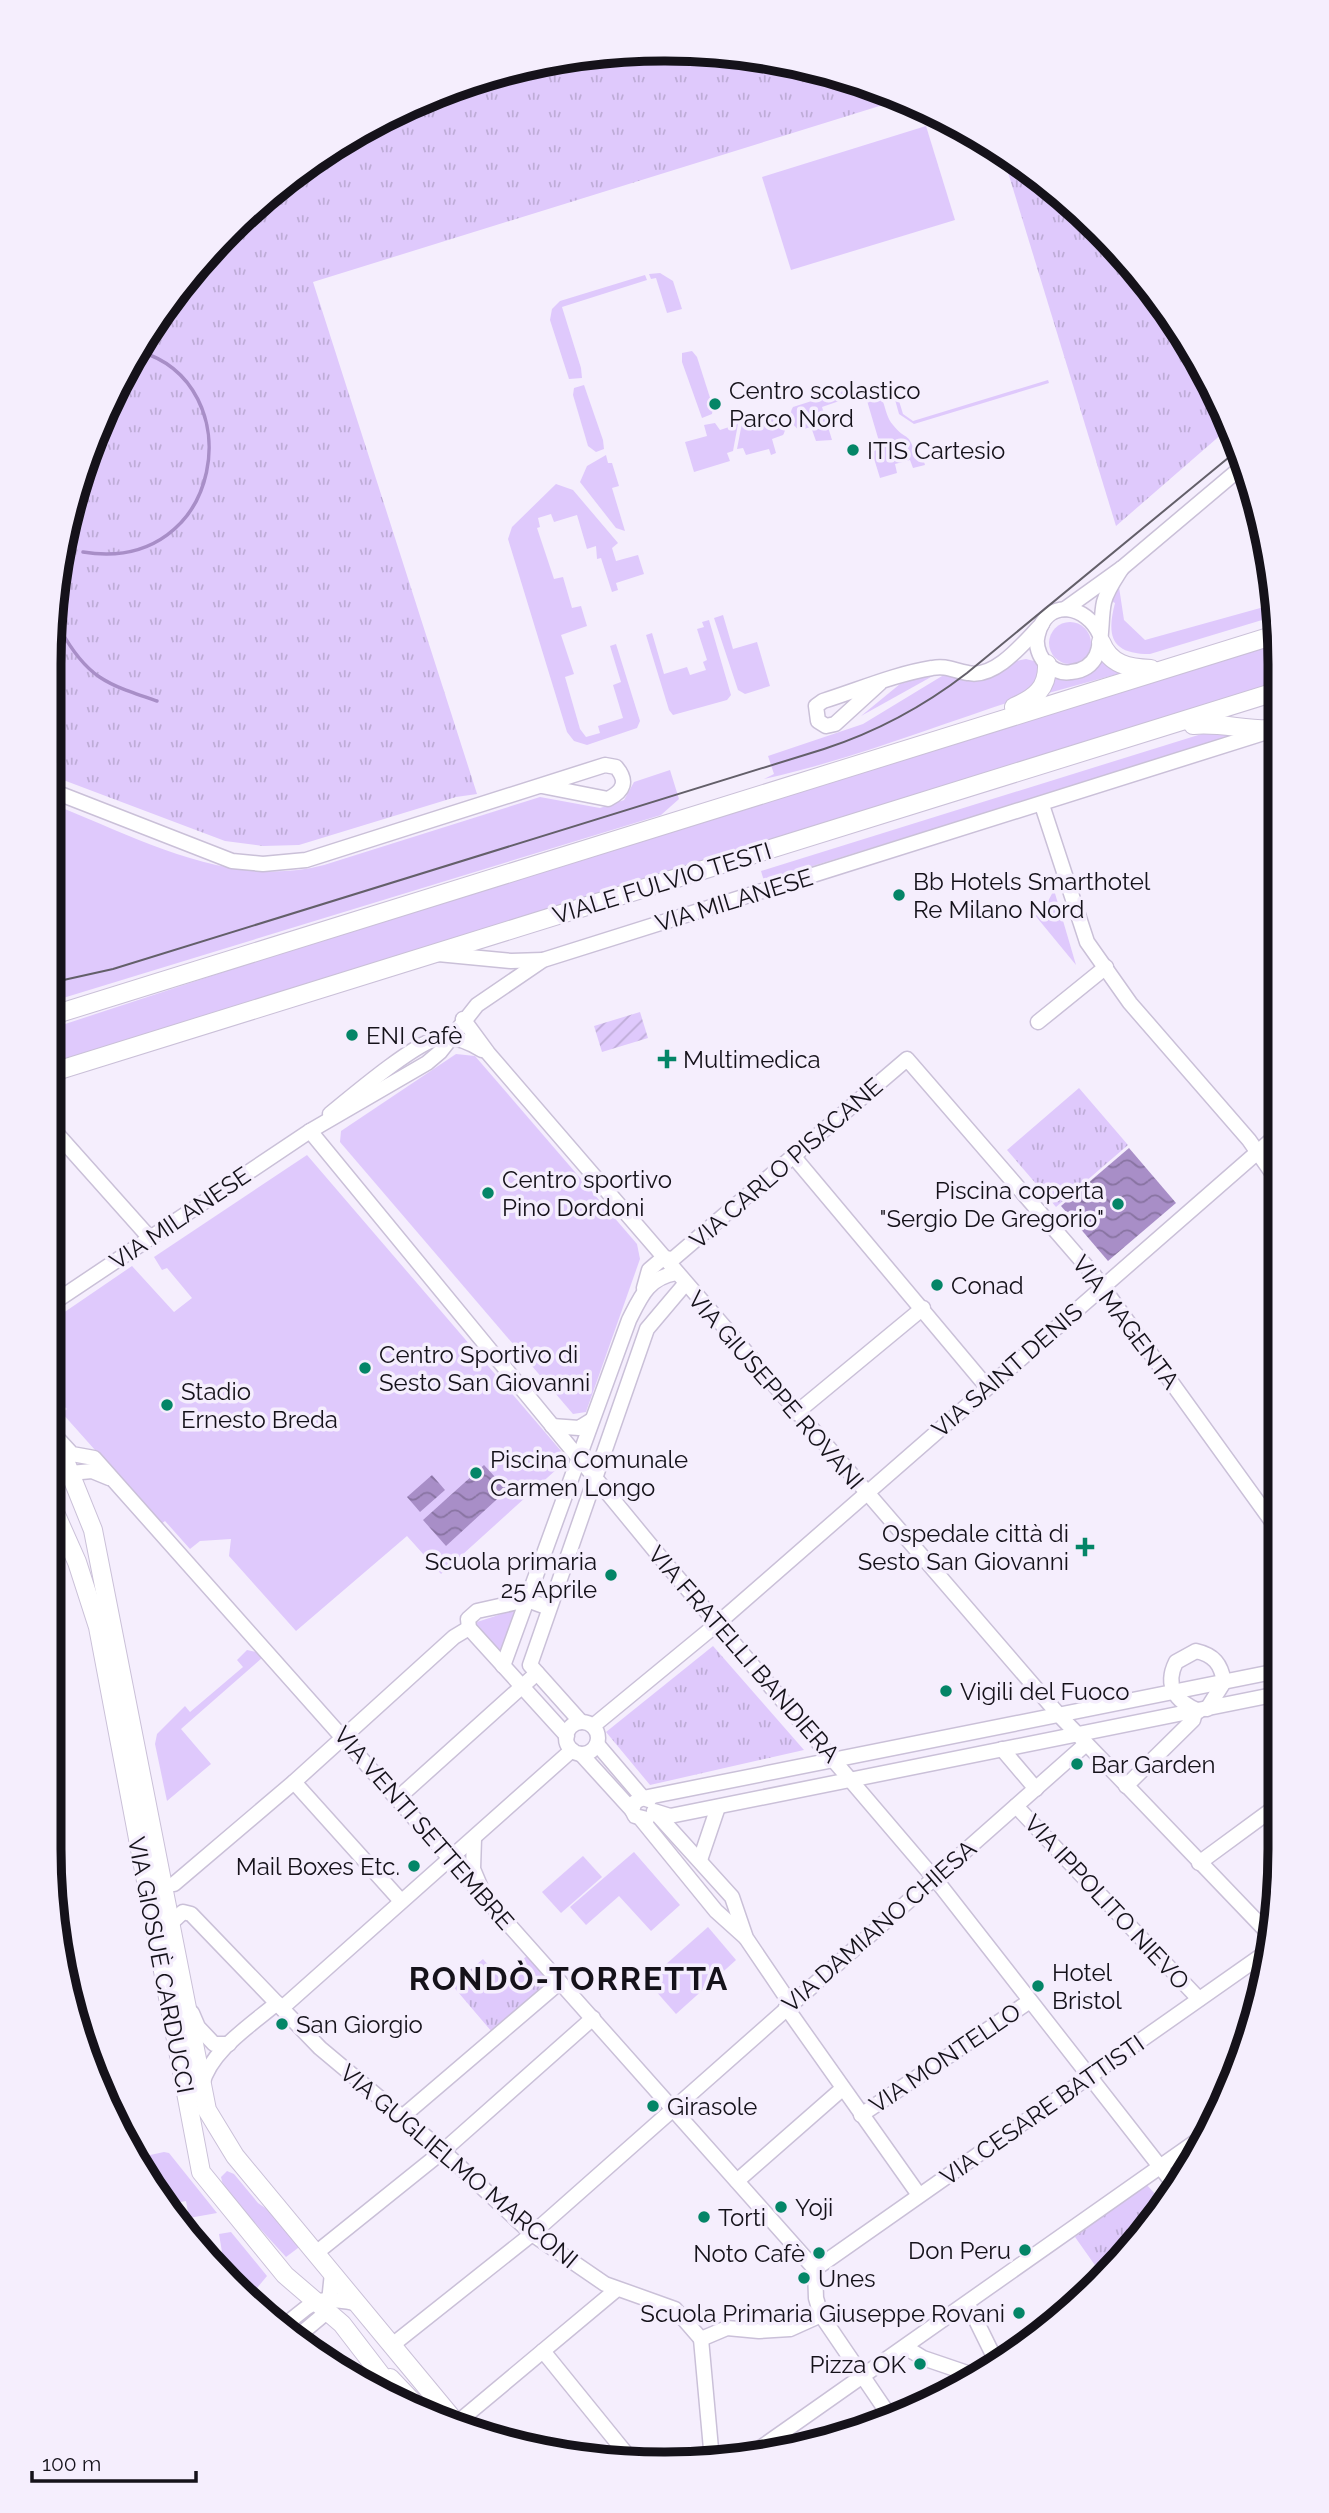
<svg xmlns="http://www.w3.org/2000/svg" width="1329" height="2513" viewBox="0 0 1329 2513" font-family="Raleway,sans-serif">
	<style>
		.grass { fill: #dfc9fc }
		.park { fill: url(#park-tufts) }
		.garden { fill: url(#garden-furrows) }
		.water { fill: url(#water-waves) }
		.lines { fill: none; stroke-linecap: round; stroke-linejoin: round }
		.stream { stroke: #a88ec7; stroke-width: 3.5 }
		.minor-casing { stroke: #cac0d8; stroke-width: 17 }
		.major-casing { stroke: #cac0d8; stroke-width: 20 }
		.minor { stroke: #fff; stroke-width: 14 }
		.major { stroke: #fff; stroke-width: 18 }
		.tram { stroke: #635f69; stroke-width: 2 }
		.poi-dot { fill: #048567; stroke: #f5eefd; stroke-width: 2.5 }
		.labels { text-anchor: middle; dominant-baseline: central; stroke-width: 7; stroke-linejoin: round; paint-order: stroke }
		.poi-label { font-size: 24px; fill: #15121a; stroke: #f5eefd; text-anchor: start }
		.street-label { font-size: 24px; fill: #15121a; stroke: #f5eefd }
		.district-label { font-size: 32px; font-weight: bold; letter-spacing: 2px; fill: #15121a; stroke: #f5eefd }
		.rim { fill: none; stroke: #15121a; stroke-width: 9 }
	</style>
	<defs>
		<pattern id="park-tufts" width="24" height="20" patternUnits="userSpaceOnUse" patternTransform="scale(1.75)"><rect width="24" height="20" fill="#dfc9fc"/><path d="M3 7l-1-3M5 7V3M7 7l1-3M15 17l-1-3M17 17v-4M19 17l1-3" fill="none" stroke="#beacd7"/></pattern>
		<pattern id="garden-furrows" width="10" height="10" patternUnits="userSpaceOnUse" patternTransform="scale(1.75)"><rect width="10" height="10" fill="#dfc9fc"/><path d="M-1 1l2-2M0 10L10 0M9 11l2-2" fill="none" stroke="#beacd7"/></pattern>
		<pattern id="water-waves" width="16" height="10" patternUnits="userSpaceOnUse" patternTransform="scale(1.75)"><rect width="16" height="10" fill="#a88ec7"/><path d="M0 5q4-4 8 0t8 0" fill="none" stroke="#8873a1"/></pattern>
	</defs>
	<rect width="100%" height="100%" fill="#f5eefd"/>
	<!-- grass -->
	<g class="grass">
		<polygon points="926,126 955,220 791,270 762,177"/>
		<polygon points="660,273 673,281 682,309 667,313 656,278 651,279 649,274"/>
		<polygon points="645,275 647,280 562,307 581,368 582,378 569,379 550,320 552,309 560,301"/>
		<polygon points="692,351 697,357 713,407 712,414 702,418 682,362 682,353"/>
		<polygon points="889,378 892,378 903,414 913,421 1048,380 1049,383 914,424 899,414"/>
		<polygon points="584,385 603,440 604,449 596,452 588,446 573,395 574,388"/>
		<path d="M 870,386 C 887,394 882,412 893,425 C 906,442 908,429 916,456 L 922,455 L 925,465 L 913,468 L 910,460 L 895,464 L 897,473 L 880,478 L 872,452 L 881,448 L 865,394 L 862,394 L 859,387 Z"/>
		<path d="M 843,391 L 845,399 L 822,407 L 832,440 L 816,441 L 811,427 L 800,430 C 791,426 788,415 793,407 Z"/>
		<path d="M 776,413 C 784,417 788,427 783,435 L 772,439 L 776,453 L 771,455 L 769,449 L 746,455 L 743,448 L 737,449 L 742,423 Z"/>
		<polygon points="715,423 720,430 738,424 733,451 727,453 730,461 694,472 685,442 707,436 704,425"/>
		<polygon points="606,455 608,463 612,463 619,486 612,488 625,531 616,528 580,482 587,466"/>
		<polygon points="556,484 573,490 618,543 612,548 616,561 638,555 644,574 616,583 618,590 612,592 601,558 597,559 596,546 587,549 577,515 554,522 551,514 538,518 540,527 537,528 554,579 563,577 572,608 581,606 587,626 561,635 574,674 565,677 580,729 586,737 600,733 598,726 623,718 613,685 621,682 610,646 616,644 640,721 637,728 587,745 574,741 567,732 508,539 512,527"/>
		<path d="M 1115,585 L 1119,587 L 1124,620 L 1145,640 L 1275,604 L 1275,616 L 1150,654 C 1112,654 1106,637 1115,603 L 1109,600 Z"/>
		<polygon points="723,615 733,649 757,642 770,686 745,694 738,690 714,618"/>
		<polygon points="709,620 731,695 727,700 673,715 669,710 646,635 652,633 664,674 687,667 690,675 706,670 703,662 707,660 697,629 704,627 702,622"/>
		<circle cx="1070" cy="643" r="21"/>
		<polygon points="1275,644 1275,684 50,1064 50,1029 284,952"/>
		<path d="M 1102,657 L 1121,673 L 1045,694 L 1052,677 C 1073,683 1093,678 1102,657 Z"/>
		<path d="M 1026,659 L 1034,661 L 1043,670 L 1028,696 C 940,724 854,759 764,779 L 774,774 L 768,756 L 863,724 L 947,673 C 994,690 989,665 1026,659 Z"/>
		<polygon points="940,672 861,716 900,684"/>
		<polygon points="1208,732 1238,735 764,881 761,871"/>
		<path d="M 670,770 L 679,799 L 661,815 L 50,1002 L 50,803 C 137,837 228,890 324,865 L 540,797 L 600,808 L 624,800 L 634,782 Z"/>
		<polygon points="1054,890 1076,965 1034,914 1040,916"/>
		<polygon points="456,1054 475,1056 637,1244 640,1259 586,1412 573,1414 340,1142 341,1131"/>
		<path d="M 307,1155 L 568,1459 L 441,1574 L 407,1536 L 296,1631 L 229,1556 L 231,1539 L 200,1541 L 190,1549 L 165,1521 L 161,1524 L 62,1413 L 67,1409 C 44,1387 50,1351 50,1322 L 132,1266 L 174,1312 L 192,1298 L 167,1268 L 162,1270 L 154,1257 Z"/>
		<polygon points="517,1609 501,1655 476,1627 477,1622"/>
		<polygon points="247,1650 256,1652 262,1658 181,1729 211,1764 167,1801 155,1744 157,1734 185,1706 190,1712 243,1667 237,1660"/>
		<polygon points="634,1852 680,1905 651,1931 619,1896 586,1925 570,1907"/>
		<polygon points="583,1856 602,1877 561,1913 542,1892"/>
		<polygon points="708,1927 736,1960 676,2014 647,1981"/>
		<polygon points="164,2152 169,2153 217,2213 189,2218 186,2201 166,2205 141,2157"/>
		<polygon points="227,2171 234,2174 258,2203 280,2218 302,2245 286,2257 224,2189 221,2177"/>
		<polygon points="231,2232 267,2276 252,2294 209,2254 222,2252 219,2234"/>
	</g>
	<!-- park -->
	<g class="park">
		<polygon points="705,50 824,70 902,99 313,282 477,794 456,797 299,845 263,846 225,841 50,775 50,625 70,506 113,392 176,289 259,201 357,131 467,82 585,54"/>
		<polygon points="1003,156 1070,201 1153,290 1231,426 1116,526"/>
		<polygon points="1079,1088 1128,1145 1056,1207 1007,1150"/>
		<polygon points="713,1646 804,1750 650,1785 606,1732"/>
		<polygon points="527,1956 550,1983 492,2032 452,1985 483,1959 500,1978"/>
		<polygon points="1146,2184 1157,2196 1165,2193 1104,2278 1075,2237"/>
	</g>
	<!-- garden -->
	<polygon class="garden" points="640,1012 648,1038 602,1052 594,1026"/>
	<!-- water -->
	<g class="water">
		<polygon points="1129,1148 1176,1203 1108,1261 1061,1206"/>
		<polygon points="484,1465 507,1490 446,1546 423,1520"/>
		<polygon points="432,1475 445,1490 420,1512 407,1497"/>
	</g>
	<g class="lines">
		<!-- stream -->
		<g class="stream">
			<path d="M 83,552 C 224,575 253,383 138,351"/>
			<path d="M 60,629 C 87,678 106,684 157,701"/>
		</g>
		<defs>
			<g id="minor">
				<polyline points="1065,609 1122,568 1243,466"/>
				<path d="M 1100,635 C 1087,605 1047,597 1038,634 C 1035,642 1038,653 1043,660 C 1050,669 1061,674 1071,672 C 1109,668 1098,628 1104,602 C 1107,590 1115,579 1122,568"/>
				<path d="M 880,683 L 835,724 L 826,726 L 818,721 L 816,706 L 823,701 C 858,690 895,674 932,668 C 947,665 954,671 968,673 C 996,679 1025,641 1042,624"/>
				<path d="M 50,790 L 232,861 L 263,864 L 306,860 L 605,765 L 616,767 C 628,781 624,791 608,799 L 542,786"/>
				<polyline points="1042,805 1087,942 1130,1003 1249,1140 1277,1180"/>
				<polyline points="438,954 511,961 543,960"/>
				<polyline points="463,1019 488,1053 1059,1715 1271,1936"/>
				<polyline points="1038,1022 1106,967"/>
				<path d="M 330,1114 C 351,1097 412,1045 436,1039 C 452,1034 469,1042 482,1050"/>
				<polyline points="50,1126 149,1237"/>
				<polyline points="310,1131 661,1558 940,1885 1172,2182"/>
				<polyline points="794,1157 987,1387"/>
				<polyline points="663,1258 673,1259 907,1059 1094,1275 1278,1530"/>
				<polyline points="644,1288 649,1270 663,1258"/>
				<polyline points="50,1305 310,1131 427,1063 440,1052 477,1005 543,960 1267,732"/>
				<polyline points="796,1413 923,1308"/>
				<polyline points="552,1426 579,1428 592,1420"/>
				<polyline points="60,1441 72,1454 94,1458 815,2269"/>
				<polyline points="49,1475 92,1471 109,1478"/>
				<polyline points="549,1608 527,1600 477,1611 468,1619 469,1628 567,1736"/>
				<path d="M 503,1666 L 629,1320 C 641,1296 648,1278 676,1273"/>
				<path d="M 1199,1711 C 1176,1702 1164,1686 1176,1662 L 1196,1651 C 1214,1655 1221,1664 1224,1682 L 1207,1709"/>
				<polyline points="581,1722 530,1665 647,1329 685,1284"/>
				<circle cx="582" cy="1738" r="16"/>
				<polyline points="593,1726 717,1624 1276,1136"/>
				<polyline points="597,1744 643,1798 649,1800"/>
				<polyline points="1002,1749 1036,1789"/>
				<polyline points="581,1754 632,1810"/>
				<polyline points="294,1782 401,1901"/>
				<polyline points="1126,1786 1193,1720 1195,1713"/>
				<polyline points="398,1798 537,1673"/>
				<polyline points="643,1798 1278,1671"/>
				<polyline points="643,1798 635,1802 632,1810 635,1816 647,1819"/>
				<polyline points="1016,1806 1199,1999"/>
				<polyline points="654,1811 670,1816 1278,1694"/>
				<polyline points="655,1812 732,1897 746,1938 790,2003"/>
				<polyline points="641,1819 716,1911 745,1937"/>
				<polyline points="474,1838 473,1869 481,1888"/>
				<polyline points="700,1860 718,1807"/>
				<polyline points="1199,1863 1278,1805"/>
				<polyline points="174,1884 294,1782 454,1637 469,1628"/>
				<polyline points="169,1925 183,1912 191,1914 320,2048 443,2151 532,2234 605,2284 675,2309 701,2339 727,2328 759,2331 790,2329 821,2315"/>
				<polyline points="786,2007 919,2195"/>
				<polyline points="282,2008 572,1750"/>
				<polyline points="192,2013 198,2027 214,2044 229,2044"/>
				<path d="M 202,2085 C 210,2051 251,2025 277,2003"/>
				<polyline points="861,2115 1030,2001"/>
				<polyline points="402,2117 560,1982"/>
				<polyline points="737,2181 842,2089"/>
				<polyline points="316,2253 443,2151 593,2018"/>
				<polyline points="815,2269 1268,1951"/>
				<polyline points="815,2269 816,2298 821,2315 889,2415"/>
				<polyline points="968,2304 995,2359"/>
				<path d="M 285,2325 C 316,2300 315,2296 355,2303"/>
				<polyline points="297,2337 328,2311 332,2273"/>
				<polyline points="701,2339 712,2460"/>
				<polyline points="391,2346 532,2234 1086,1744"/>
				<polyline points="905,2347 923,2358 973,2375"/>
				<polyline points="543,2351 633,2462"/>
				<polyline points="458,2422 616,2290"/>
				<polyline points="746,2458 1208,2133"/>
			</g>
			<g id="major">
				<path d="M 1101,642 C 1110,665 1129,668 1151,669"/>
				<path d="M 1014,707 C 1035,698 1048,688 1047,664"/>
				<path d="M 1193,725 C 1221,722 1247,731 1275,729"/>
				<polyline points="50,1016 1275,635"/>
				<polyline points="50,1073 1275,692"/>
				<polyline points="49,1421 93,1530 207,2110 235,2156 453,2419"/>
				<polyline points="49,1499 77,1562 98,1627 201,2172 285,2275 342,2324 395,2393"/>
				<polyline points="390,2378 412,2401"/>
			</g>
		</defs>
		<!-- minor casing -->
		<use href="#minor" class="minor-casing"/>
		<!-- major casing -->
		<use href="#major" class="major-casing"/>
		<!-- minor -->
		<use href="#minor" class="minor"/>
		<!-- major -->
		<use href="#major" class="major"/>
		<!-- tram -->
		<path class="tram" d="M 50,983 L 113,969 L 824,749 C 876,732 923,707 967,673 L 1239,449"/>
	</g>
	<!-- markers -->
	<g class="poi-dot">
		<circle cx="715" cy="404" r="7"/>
		<circle cx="853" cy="450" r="7"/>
		<circle cx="899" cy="895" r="7"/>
		<circle cx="352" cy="1035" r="7"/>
		<path d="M663.5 1048.5h7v7h7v7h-7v7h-7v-7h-7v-7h7z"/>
		<circle cx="488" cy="1193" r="7"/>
		<circle cx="1118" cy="1204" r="7"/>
		<circle cx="937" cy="1285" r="7"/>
		<circle cx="365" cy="1368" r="7"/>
		<circle cx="167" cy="1405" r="7"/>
		<circle cx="476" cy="1473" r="7"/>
		<path d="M1081.5 1536.5h7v7h7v7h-7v7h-7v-7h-7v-7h7z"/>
		<circle cx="611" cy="1575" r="7"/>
		<circle cx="946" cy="1691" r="7"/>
		<circle cx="1077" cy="1764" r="7"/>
		<circle cx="414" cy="1866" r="7"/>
		<circle cx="1038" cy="1986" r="7"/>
		<circle cx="282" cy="2024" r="7"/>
		<circle cx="653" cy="2106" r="7"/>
		<circle cx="781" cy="2207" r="7"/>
		<circle cx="704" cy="2217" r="7"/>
		<circle cx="1025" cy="2250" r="7"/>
		<circle cx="819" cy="2253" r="7"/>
		<circle cx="804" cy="2278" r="7"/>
		<circle cx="1019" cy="2313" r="7"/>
		<circle cx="920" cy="2364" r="7"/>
	</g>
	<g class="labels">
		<!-- poi labels -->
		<g class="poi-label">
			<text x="729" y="390">Centro scolastico<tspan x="729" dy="28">Parco Nord</tspan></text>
			<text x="867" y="450">ITIS Cartesio</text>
			<text x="913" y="881">Bb Hotels Smarthotel<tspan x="913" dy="28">Re Milano Nord</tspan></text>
			<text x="366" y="1035">ENI Cafè</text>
			<text x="683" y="1059">Multimedica</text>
			<text x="502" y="1179">Centro sportivo<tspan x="502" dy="28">Pino Dordoni</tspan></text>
			<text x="1104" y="1190" text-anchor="end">Piscina coperta<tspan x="1104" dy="28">"Sergio De Gregorio"</tspan></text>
			<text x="951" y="1285">Conad</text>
			<text x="379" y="1354">Centro Sportivo di<tspan x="379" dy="28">Sesto San Giovanni</tspan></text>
			<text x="181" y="1391">Stadio<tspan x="181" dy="28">Ernesto Breda</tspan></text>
			<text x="490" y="1459">Piscina Comunale<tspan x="490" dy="28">Carmen Longo</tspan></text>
			<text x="1069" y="1533" text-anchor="end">Ospedale città di<tspan x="1069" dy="28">Sesto San Giovanni</tspan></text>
			<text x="597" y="1561" text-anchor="end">Scuola primaria<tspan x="597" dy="28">25 Aprile</tspan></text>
			<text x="960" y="1691">Vigili del Fuoco</text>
			<text x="1091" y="1764">Bar Garden</text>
			<text x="400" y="1866" text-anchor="end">Mail Boxes Etc.</text>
			<text x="1052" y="1972">Hotel<tspan x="1052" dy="28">Bristol</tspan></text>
			<text x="296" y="2024">San Giorgio</text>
			<text x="667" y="2106">Girasole</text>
			<text x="795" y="2207">Yoji</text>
			<text x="718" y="2217">Torti</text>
			<text x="1011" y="2250" text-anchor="end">Don Peru</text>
			<text x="805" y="2253" text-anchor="end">Noto Cafè</text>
			<text x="818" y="2278">Unes</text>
			<text x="1005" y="2313" text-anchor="end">Scuola Primaria Giuseppe Rovani</text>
			<text x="906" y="2364" text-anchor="end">Pizza OK</text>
		</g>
		<!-- street labels -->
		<g class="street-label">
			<text transform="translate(662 883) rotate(-17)">VIALE FULVIO TESTI</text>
			<text transform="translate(734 900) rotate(-17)">VIA MILANESE</text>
			<text transform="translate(786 1163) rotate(-41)">VIA CARLO PISACANE</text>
			<text transform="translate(180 1218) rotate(-34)">VIA MILANESE</text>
			<text transform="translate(1126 1322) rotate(53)">VIA MAGENTA</text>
			<text transform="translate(1007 1370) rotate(-41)">VIA SAINT DENIS</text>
			<text transform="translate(776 1390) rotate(49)">VIA GIUSEPPE ROVANI</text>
			<text transform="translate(744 1654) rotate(49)">VIA FRATELLI BANDIERA</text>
			<text transform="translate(424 1828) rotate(49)">VIA VENTI SETTEMBRE</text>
			<text transform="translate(1107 1902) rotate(47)">VIA IPPOLITO NIEVO</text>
			<text transform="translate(879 1926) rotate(-41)">VIA DAMIANO CHIESA</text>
			<text transform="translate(161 1965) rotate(79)">VIA GIOSUÈ CARDUCCI</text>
			<text transform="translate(945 2058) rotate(-34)">VIA MONTELLO</text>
			<text transform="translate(1042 2110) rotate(-35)">VIA CESARE BATTISTI</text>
			<text transform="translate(459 2166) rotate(40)">VIA GUGLIELMO MARCONI</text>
		</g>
		<!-- district labels -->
		<g class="district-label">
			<text x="569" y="1978">RONDÒ-TORRETTA</text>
		</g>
	</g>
	<!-- crop -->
	<path d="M0 0H1329V2513H0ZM664 61H665A603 603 0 0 1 1268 664V1849A603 603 0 0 1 665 2452H664A603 603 0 0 1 61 1849V664A603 603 0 0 1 664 61Z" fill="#f5eefd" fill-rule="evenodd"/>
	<path class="rim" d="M664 61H665A603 603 0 0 1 1268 664V1849A603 603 0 0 1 665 2452H664A603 603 0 0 1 61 1849V664A603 603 0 0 1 664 61Z"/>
	<!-- scale -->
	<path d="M32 2471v10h164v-10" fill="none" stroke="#15121a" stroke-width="3.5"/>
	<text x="42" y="2471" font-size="21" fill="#15121a" stroke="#f5eefd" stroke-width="5" paint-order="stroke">100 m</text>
</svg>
